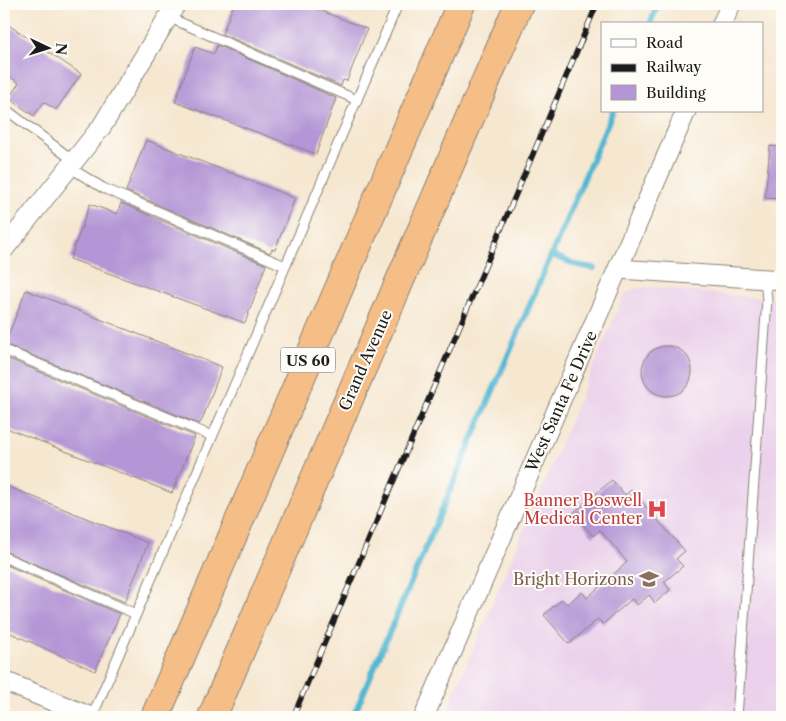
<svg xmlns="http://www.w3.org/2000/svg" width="786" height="721" viewBox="0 0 786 721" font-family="'Libre Caslon Text',serif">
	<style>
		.built { fill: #ebd1eb }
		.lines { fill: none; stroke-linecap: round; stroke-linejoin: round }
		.stream { stroke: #53b7d2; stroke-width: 6 }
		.building { fill: #b495d5 }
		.lane-casing { stroke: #898276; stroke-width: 11 }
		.street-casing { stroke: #898276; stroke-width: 21 }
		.highway-casing { stroke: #898276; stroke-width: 30 }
		.lane { stroke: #fff; stroke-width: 9 }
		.street { stroke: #fff; stroke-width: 19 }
		.highway { stroke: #f6be87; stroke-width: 28 }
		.rail-casing { stroke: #1c1c1c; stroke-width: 5.5 }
		.rail { stroke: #fdfcf7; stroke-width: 4; stroke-dasharray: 11; stroke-linecap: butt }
		.labels { text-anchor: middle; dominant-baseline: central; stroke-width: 4; stroke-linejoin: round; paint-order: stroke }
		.shield { fill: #fdfcf7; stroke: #605f5e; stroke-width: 1 }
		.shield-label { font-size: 15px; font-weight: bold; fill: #1c1c1c }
		.street-label { font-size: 16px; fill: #1c1c1c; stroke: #fdfcf7 }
		.health-label { font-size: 16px; fill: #be3a42; stroke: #fdfcf7; text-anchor: end }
		.education-label { font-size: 16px; fill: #785e54; stroke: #fdfcf7; text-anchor: end }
	</style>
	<rect width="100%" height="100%" fill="#fdfcf7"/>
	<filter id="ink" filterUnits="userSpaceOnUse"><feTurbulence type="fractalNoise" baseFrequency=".02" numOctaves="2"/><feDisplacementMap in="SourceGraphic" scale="10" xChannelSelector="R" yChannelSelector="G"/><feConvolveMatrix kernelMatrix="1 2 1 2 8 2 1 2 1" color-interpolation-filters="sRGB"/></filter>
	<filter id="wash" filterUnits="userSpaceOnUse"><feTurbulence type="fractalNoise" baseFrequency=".0096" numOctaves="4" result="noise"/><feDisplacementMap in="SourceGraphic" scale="20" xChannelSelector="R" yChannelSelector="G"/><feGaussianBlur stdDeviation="1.12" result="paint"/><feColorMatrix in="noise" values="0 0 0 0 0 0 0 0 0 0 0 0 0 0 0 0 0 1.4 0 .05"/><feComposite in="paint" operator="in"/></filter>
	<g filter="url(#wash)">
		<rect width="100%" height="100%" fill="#f6e7d0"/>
		<!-- built -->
		<polygon class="built" points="646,287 782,300 782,717 444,717 624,295 634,289"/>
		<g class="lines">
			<!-- stream -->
			<g class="stream">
				<polyline points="650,24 658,4"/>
				<polyline points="552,255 577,265 594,268"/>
				<polyline points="353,717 613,111"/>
			</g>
		</g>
		<g id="blocks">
			<!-- building -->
			<g class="building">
				<polygon points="234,4 304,4 367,29 347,81 343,80 341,86 222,34"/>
				<polygon points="4,22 81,74 56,110 44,102 34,116 9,98 19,83 4,73"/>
				<polygon points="217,45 336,98 316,154 175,102 195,47 214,54"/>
				<polygon points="146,140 295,198 275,250 272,249 270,253 126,191"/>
				<polygon points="770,146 782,147 782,199 765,198"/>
				<polygon points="121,203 266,265 245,323 70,259 90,204 117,214"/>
				<polygon points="26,290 222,367 202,420 199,424 5,344"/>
				<circle cx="667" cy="371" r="25"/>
				<polygon points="4,357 195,436 172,493 4,427"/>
				<polygon points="612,480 625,495 631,490 685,551 676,559 683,566 664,582 670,590 655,603 649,595 637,605 632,599 603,624 598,619 569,644 544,615 562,599 567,604 582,592 587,598 627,562 600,530 593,536 573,513"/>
				<polygon points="4,485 148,543 125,602 4,551"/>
				<polygon points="4,564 120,614 95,671 4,630"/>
			</g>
		</g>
	</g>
	<g filter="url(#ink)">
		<use href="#blocks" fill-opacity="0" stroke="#898276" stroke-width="1"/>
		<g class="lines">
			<defs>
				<g id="lane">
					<polyline points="168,17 357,100"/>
					<polyline points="4,108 74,161"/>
					<polyline points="69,167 103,188 285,266"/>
					<polyline points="4,350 212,436"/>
					<polyline points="4,557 136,614"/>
					<polyline points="92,717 398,4"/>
					<polyline points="737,717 767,300 765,279"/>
				</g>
				<g id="street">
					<polyline points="722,24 731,4"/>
					<polyline points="4,249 102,126 176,4"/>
					<polyline points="619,269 782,280"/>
					<polyline points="4,681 91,717"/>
					<polyline points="424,717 686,111"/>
				</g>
				<g id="highway">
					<polyline points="155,717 461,4"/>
					<polyline points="212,717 519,4"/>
				</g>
			</defs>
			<!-- lane casing -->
			<use href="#lane" class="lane-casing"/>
			<!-- street casing -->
			<use href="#street" class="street-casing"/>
			<!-- highway casing -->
			<use href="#highway" class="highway-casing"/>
			<!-- lane -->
			<use href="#lane" class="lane"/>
			<!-- street -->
			<use href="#street" class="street"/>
			<!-- highway -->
			<use href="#highway" class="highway"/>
			<defs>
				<polyline id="rail" points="293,717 597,4"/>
			</defs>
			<!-- rail casing -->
			<use href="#rail" class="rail-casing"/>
			<!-- rail -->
			<use href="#rail" class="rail"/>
		</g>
	</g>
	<!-- icons -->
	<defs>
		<symbol id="hospital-bare" viewBox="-9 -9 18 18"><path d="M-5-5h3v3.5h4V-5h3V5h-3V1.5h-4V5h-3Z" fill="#e0444e" stroke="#fdfcf7" stroke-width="2.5" paint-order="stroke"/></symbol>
		<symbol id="school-bare" viewBox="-9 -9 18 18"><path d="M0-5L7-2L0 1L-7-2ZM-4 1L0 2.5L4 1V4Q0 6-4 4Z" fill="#8d6e63" stroke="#fdfcf7" stroke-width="2.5" paint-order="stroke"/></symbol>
	</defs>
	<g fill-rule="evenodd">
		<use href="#hospital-bare" x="643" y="495" width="28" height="28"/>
		<use href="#school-bare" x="635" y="565" width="28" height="28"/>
	</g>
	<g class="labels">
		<!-- shield labels -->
		<rect class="shield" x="280.5" y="347.5" width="55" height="25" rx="4"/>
		<g class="shield-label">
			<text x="308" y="360">US 60</text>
		</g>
		<!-- street labels -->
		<g class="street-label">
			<text transform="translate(365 360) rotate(-66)">Grand Avenue</text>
			<text transform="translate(561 401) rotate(-66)">West Santa Fe Drive</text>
		</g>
		<!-- health labels -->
		<g class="health-label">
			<text x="642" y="500">Banner Boswell<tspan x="642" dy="18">Medical Center</tspan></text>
		</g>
		<!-- education labels -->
		<g class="education-label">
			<text x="634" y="579">Bright Horizons</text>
		</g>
	</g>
	<!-- margin -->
	<rect width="786" height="721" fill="none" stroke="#fdfcf7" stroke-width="20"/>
	<!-- legend -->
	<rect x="601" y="22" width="162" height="90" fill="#fdfcf7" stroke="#a3a29f"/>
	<rect x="611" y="39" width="25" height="8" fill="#ffffff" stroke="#a3a29f"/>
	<text x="646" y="48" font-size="15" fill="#1c1c1c">Road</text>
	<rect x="611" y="64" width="25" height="8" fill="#1c1c1c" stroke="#a3a29f"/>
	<text x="646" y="72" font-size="15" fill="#1c1c1c">Railway</text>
	<rect x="611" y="85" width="25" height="15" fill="#b495d5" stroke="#a3a29f"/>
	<text x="646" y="98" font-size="15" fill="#1c1c1c">Building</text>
	<!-- north arrow -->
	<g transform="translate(48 48) rotate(94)" stroke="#fdfcf7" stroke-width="4" paint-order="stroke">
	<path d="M0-4L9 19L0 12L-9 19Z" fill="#1c1c1c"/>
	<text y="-8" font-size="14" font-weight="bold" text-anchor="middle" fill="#1c1c1c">N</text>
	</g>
</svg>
